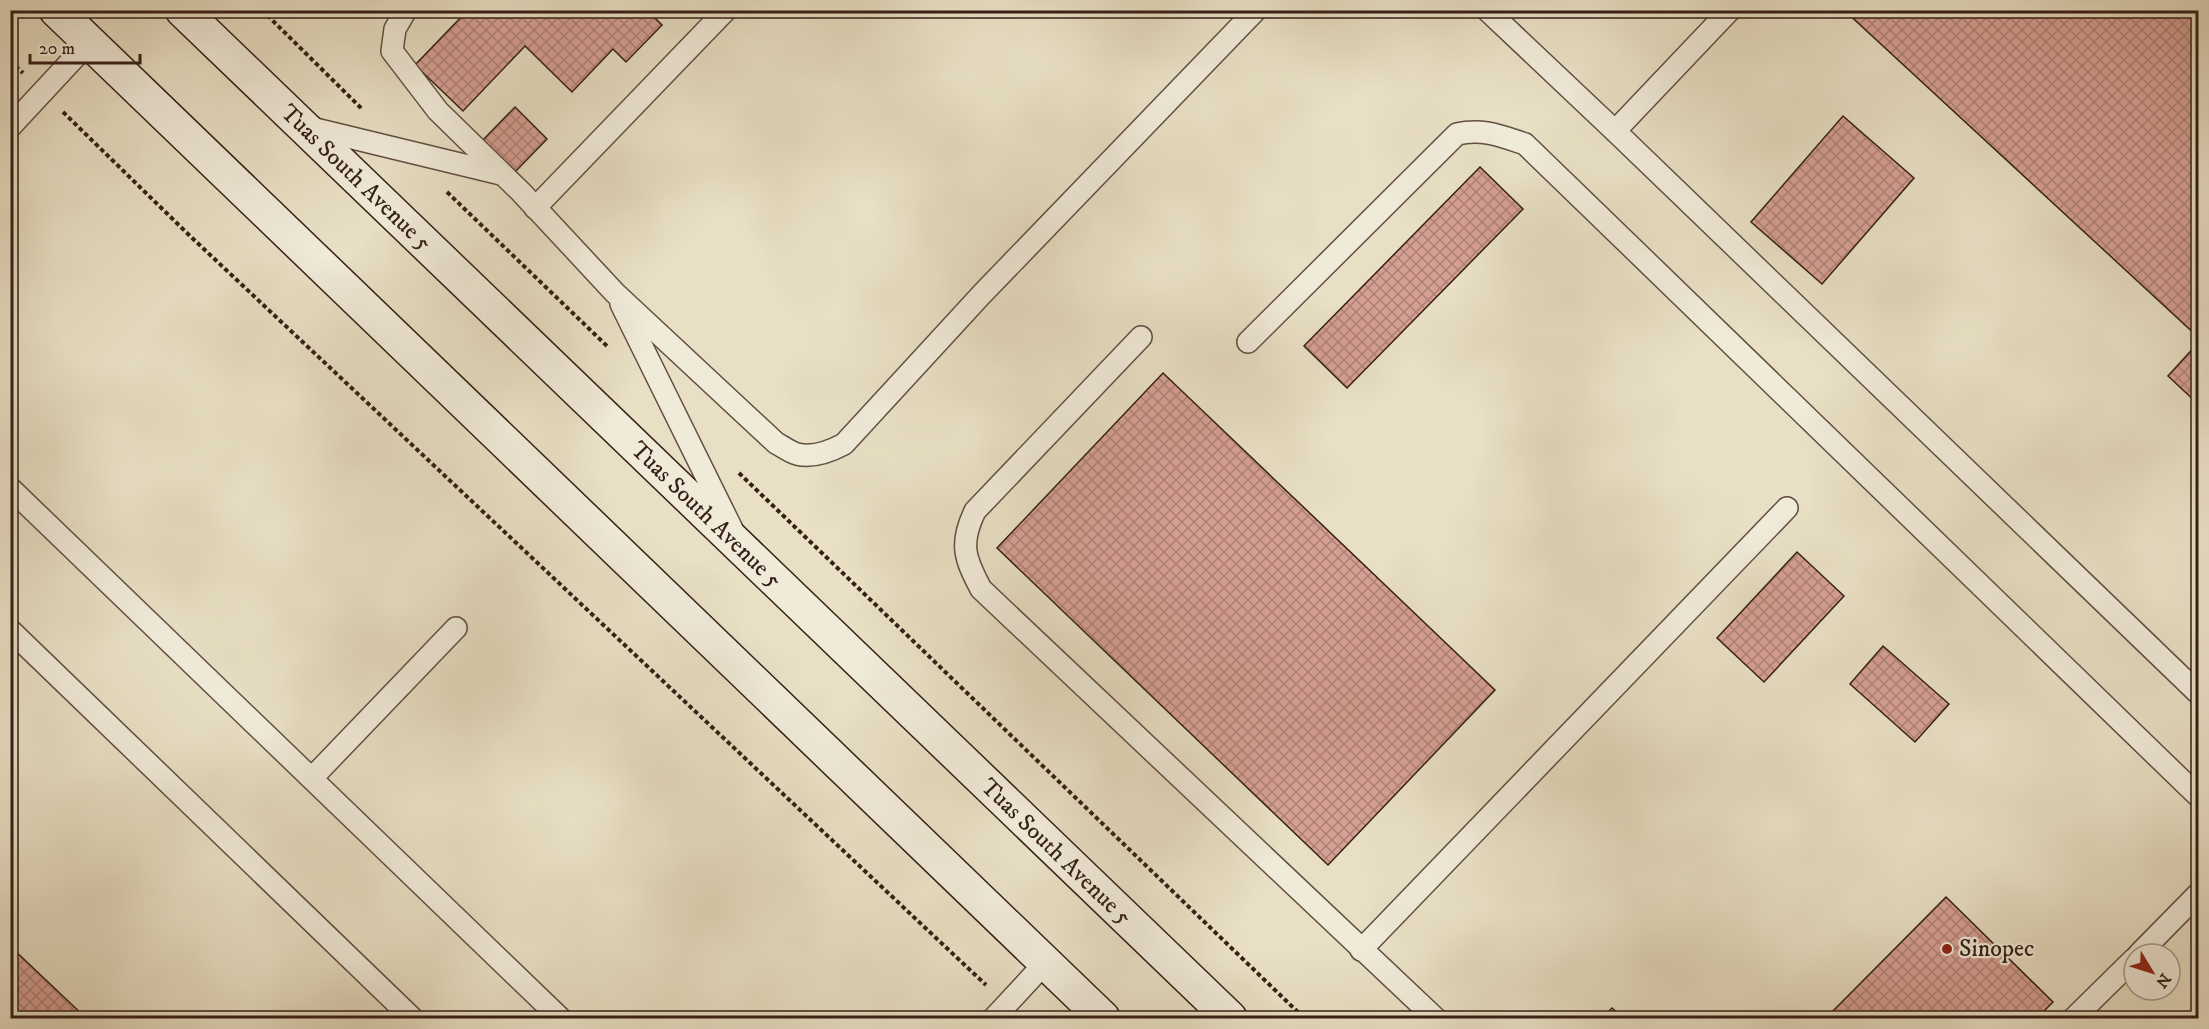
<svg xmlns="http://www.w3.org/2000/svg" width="2209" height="1029" viewBox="0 0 2209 1029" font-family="'IM FELL DW Pica',serif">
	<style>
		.building { fill: url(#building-cross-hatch); stroke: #351f16; stroke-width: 1.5 }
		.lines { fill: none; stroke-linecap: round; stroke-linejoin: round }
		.lane-casing { stroke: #624f42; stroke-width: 24 }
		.secondary-casing { stroke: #351f16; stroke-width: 36 }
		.path { stroke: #351f16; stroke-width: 4; stroke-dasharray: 4.5 3; stroke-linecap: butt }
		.lane { stroke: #f0ead9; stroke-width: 21 }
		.secondary { stroke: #f0ead9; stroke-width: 33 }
		.poi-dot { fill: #8f2418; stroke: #f0ead9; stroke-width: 2 }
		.labels { text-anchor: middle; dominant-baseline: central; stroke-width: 4.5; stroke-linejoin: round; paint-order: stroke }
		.street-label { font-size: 24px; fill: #351f16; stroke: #f0ead9 }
		.poi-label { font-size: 24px; fill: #351f16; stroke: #f0ead9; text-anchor: start }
	</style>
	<defs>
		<pattern id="building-cross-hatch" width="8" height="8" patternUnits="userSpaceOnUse" patternTransform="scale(1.5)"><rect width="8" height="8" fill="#d59f93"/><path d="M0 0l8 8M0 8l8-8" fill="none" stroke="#ae8177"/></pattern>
	</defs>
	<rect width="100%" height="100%" fill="#e8dfc4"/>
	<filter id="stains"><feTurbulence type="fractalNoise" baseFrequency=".00333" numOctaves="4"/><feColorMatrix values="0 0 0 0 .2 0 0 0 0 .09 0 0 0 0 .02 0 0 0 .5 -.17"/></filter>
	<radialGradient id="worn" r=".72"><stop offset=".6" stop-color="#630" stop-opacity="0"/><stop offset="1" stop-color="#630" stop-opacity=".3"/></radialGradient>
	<!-- building -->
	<g class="building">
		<polygon points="468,10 647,10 662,25 626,62 613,49 572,92 525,46 463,111 415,65"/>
		<polygon points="1844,10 2198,10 2198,337"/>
		<polygon points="515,107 547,139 515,172 483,140"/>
		<polygon points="1843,116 1914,178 1822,284 1751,222"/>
		<polygon points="1480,167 1523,209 1347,388 1304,346"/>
		<polygon points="2198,343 2198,404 2168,376"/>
		<polygon points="1163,373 1495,690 1328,865 997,548"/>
		<polygon points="1797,552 1844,596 1764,682 1717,638"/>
		<polygon points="1883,646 1949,704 1915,742 1850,684"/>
		<polygon points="1946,897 2053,1002 2037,1018 1826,1018"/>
		<polygon points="10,946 86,1018 10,1018"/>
		<polygon points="1612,1008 1624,1018 1602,1018"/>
	</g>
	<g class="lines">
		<defs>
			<g id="lane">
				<path d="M 406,10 L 395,29 L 392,51 L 438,111 L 521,192 L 615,293 L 776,443 C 782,446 790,452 797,454 C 813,458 831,451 844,444 L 982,294 L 1256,10"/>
				<polyline points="1487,10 1615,131 2198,693"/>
				<polyline points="10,127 89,42"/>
				<polyline points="307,127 501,174"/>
				<polyline points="1615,131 1730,10"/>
				<polyline points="535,208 726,10"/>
				<polyline points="621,304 732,529"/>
				<path d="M 1141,337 L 975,511 C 959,544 965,559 981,589 L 1435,1018"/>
				<path d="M 1248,342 L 1457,134 C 1482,128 1501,136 1525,144 L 2198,796"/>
				<polyline points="10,488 560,1018"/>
				<polyline points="10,630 412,1018"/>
				<polyline points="312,778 456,628"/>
				<polyline points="1361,950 1787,508"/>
				<polyline points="2139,954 2198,894"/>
				<polyline points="994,1018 1044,964"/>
				<polyline points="2074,1018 2134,959"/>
			</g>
			<g id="secondary">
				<polyline points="56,10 1103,1018"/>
				<polyline points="182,10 1230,1018"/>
			</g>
		</defs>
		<!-- lane casing -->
		<use href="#lane" class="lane-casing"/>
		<!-- secondary casing -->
		<use href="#secondary" class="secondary-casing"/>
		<!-- path -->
		<g class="path">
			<polyline points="262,10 362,109"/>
			<polyline points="10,61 23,73"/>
			<polyline points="63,112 189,235 986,985"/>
			<polyline points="447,192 608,347"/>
			<polyline points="739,473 1304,1018"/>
		</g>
		<!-- lane -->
		<use href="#lane" class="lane"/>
		<!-- secondary -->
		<use href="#secondary" class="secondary"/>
	</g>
	<!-- markers -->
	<circle class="poi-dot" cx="1947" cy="949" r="6"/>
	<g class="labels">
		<!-- street labels -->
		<g class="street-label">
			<text transform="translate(356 178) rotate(44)">Tuas South Avenue 5</text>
			<text transform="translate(706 515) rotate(44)">Tuas South Avenue 5</text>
			<text transform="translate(1056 852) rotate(44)">Tuas South Avenue 5</text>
		</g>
		<!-- poi labels -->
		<g class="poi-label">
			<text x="1959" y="949">Sinopec</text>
		</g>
	</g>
	<!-- margin -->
	<rect width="2209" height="1029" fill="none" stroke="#e8dfc4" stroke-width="36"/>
	<rect x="12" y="12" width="2185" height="1005" fill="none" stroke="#351f16" stroke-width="3"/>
	<rect x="18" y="18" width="2173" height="993" fill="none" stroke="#351f16" stroke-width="1.5"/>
	<!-- north arrow -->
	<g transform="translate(2152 972) rotate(128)"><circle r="28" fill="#f0ead9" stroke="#a5998b" stroke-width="1.5"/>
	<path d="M0-4.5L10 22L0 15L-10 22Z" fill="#8f2418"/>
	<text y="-9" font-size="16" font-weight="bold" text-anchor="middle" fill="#351f16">N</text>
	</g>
	<!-- scale -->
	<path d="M30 54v9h110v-9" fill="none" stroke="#351f16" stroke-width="3"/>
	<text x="39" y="54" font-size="18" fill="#351f16" stroke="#f0ead9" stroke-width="4.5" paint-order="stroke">20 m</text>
	<rect width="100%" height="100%" filter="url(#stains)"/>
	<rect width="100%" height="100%" fill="url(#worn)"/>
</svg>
